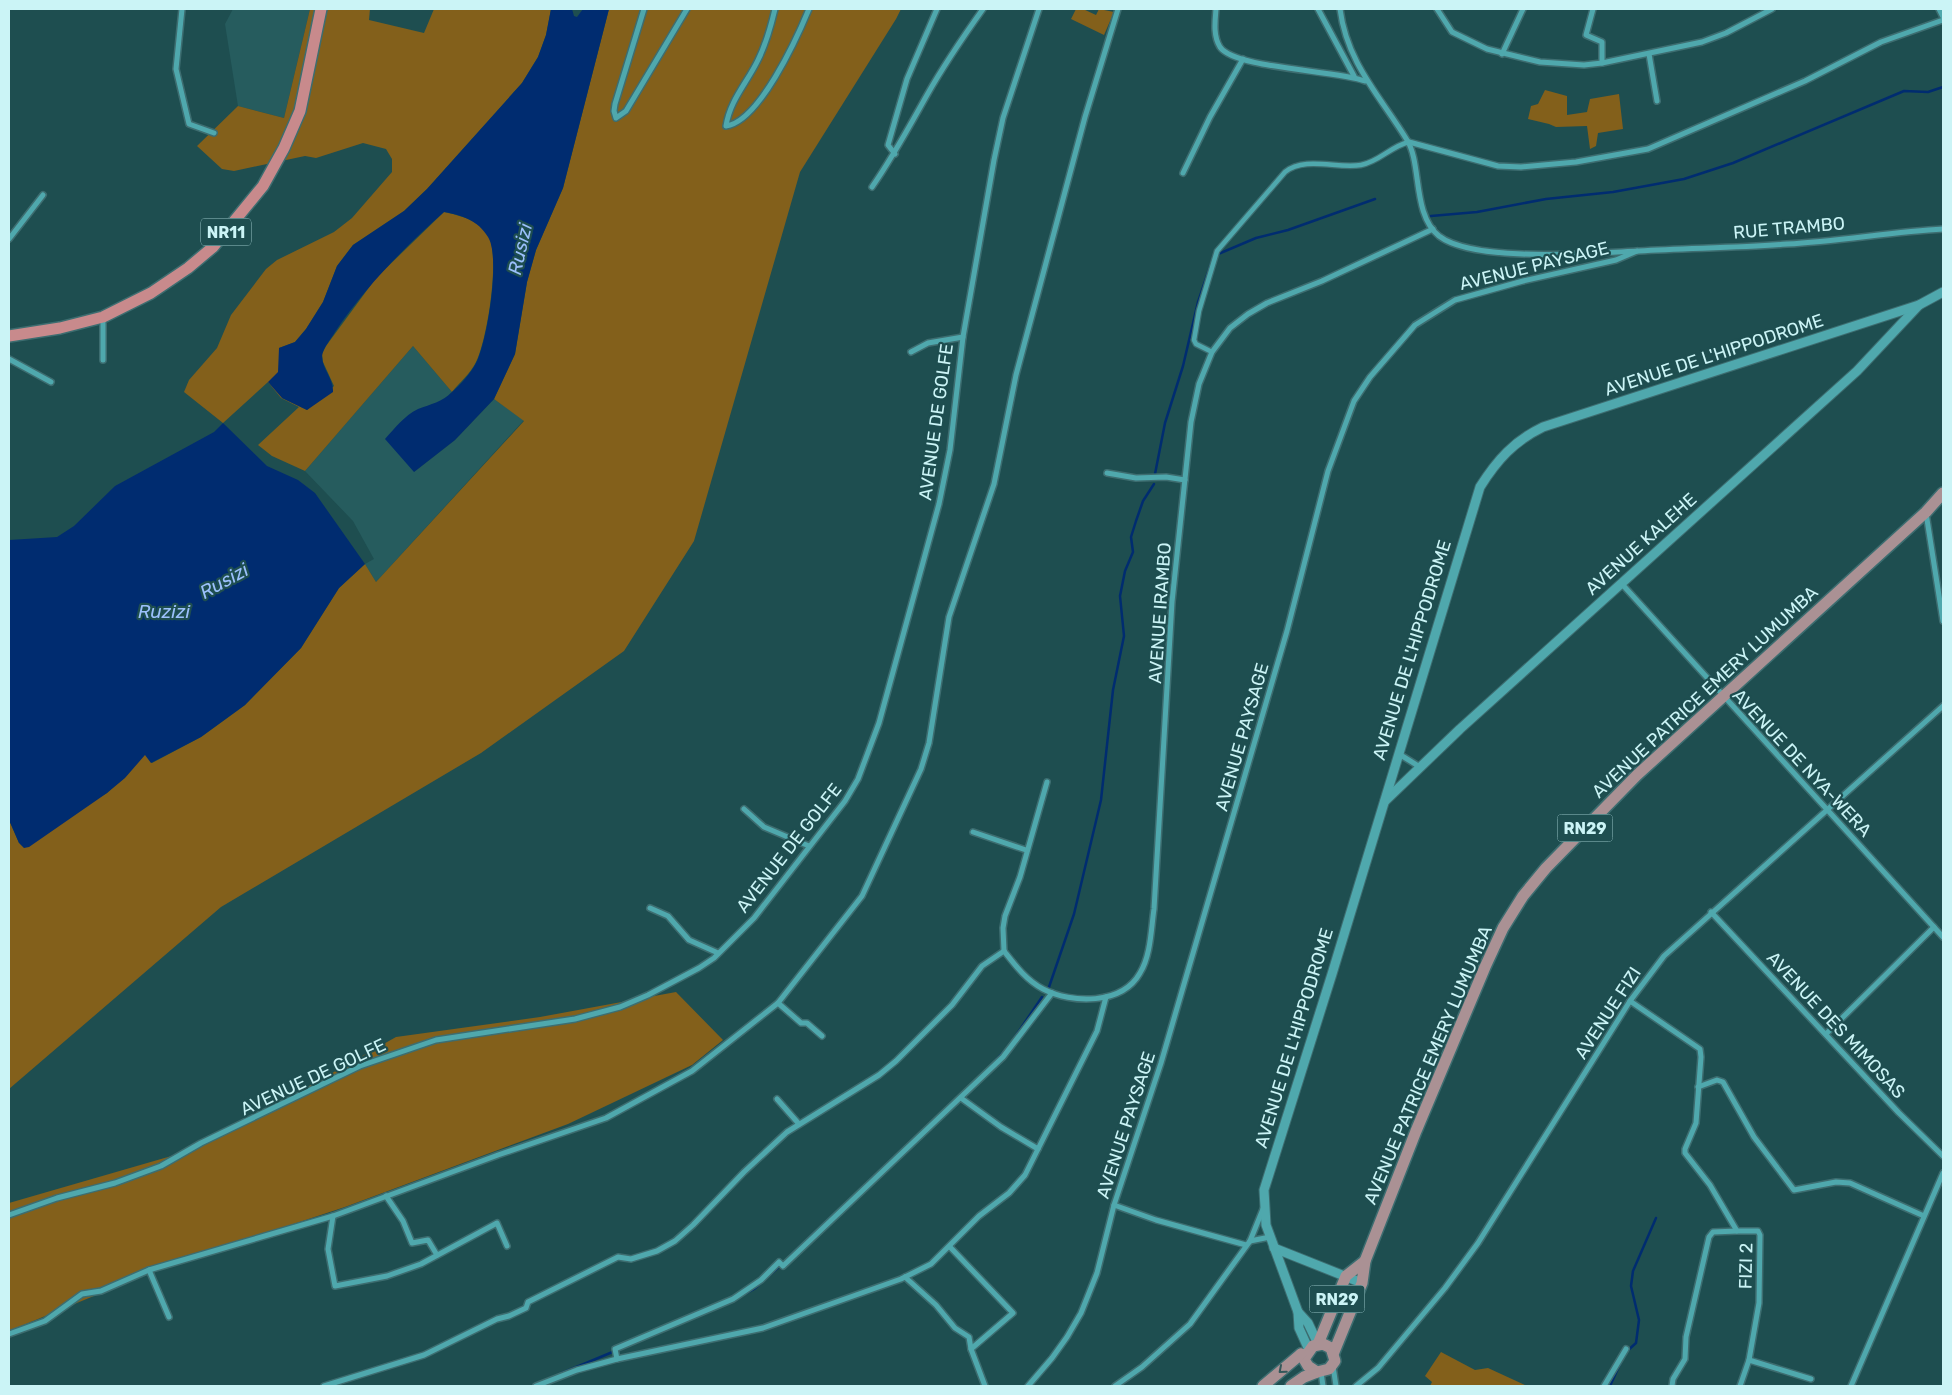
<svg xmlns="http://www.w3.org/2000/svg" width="1952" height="1395" viewBox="0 0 1952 1395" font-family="Rubik,sans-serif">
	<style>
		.built { fill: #265c5e }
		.green { fill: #83601b }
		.water { fill: #002c70 }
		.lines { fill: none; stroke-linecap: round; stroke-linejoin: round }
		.stream { stroke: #002c70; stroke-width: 2.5 }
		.pedestrian-casing { stroke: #3d6d70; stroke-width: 7 }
		.minor-casing { stroke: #3d6d70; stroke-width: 8 }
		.tertiary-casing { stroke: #3d6d70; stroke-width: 11 }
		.primary-casing { stroke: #3d6d70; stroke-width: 14 }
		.trunk-casing { stroke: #3d6d70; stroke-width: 14 }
		.pedestrian { stroke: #4fa8ad; stroke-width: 4.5 }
		.minor { stroke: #4fa8ad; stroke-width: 5 }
		.tertiary { stroke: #4fa8ad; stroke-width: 9 }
		.primary { stroke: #aa9194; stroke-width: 11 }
		.trunk { stroke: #c88a8c; stroke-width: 11 }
		.oneway { stroke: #33585a }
		.labels { text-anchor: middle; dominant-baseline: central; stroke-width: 4.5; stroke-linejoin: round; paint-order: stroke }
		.shield { fill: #1e4e50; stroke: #97c2c4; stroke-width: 1 }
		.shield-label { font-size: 16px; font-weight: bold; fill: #cbf4f6 }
		.street-label { font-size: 18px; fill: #cbf4f6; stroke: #1e4e50 }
		.water-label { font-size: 19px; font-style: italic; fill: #9bc0fc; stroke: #1e4e50 }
	</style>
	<rect width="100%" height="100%" fill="#1e4e50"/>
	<!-- built -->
	<g class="built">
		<polygon points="233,9 310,9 284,118 238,106 225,24"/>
		<polygon points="413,346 452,392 441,402 418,410 414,472 455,440 494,399 524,420 376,582 365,564 374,559 353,521 305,471"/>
	</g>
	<!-- green -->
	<g class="green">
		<path d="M 310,9 L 370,9 L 369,20 L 424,33 L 434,9 L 551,9 L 546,35 L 538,57 L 522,83 L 427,189 L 404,211 L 353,245 L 337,266 L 323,302 L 306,329 L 295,342 L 279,348 L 282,398 L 307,410 L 334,386 L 323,362 L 322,354 L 326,346 L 376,278 L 444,212 C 461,216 480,220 489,237 C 500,259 487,340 476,362 C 471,373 459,383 452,392 L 413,346 L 305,471 L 272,456 L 258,445 L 299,407 L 281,398 L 268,382 L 223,423 L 184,392 L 189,380 L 217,348 L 231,315 L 266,269 L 277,260 L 334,232 L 352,218 L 392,172 L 392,159 L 386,149 L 363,143 L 316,158 L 305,156 L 234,171 L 222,169 L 197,146 L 238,106 L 284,118 Z"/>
		<polygon points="609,9 901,9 896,19 800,172 694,541 624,651 481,753 221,907 9,1089 9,820 19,843 107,793 145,754 152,763 201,737 245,705 301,648 339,588 365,564 376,582 524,421 494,399 515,354 527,282 536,250 563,188"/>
		<polygon points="1076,9 1083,9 1096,15 1099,9 1114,12 1104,35 1071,19"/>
		<polygon points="1545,90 1567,96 1567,115 1587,112 1590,99 1619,94 1623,129 1598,133 1596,146 1590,149 1587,126 1556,127 1549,124 1528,119 1531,106 1538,104"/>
		<polygon points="676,992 723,1040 692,1065 568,1124 345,1207 169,1265 9,1331 9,1203 199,1148 396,1037 540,1017"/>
		<polygon points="1441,1352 1475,1370 1488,1368 1527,1386 1430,1386 1432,1382 1425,1376"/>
	</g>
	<!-- water -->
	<g class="water">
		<path d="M 551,9 L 572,9 L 574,16 L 577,17 L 583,9 L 609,9 L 563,188 L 536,250 L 527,282 L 515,354 L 494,399 L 455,440 L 414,472 L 385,439 C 395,428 404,416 418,409 C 431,404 442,402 452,392 C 460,385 471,373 476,363 C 487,342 501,257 488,237 C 478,220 461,215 444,212 C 403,249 366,286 335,332 C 331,339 323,348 322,356 C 322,369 334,379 333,392 L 307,410 L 282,398 L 268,382 L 278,372 L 279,348 L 295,342 L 306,329 L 323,302 L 337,266 L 353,245 L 404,211 L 427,189 L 522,83 L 538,57 L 546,35 Z"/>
		<polygon points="223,423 267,466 298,480 315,493 365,564 339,588 301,648 245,705 201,737 151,763 145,755 125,778 107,793 29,847 24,848 19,843 9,820 9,540 57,537 74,526 115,486 214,432"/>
	</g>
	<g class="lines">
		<!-- stream -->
		<g class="stream">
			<polyline points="1431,216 1477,212 1546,199 1613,192 1684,179 1733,163 1904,91 1928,92 1943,87"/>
			<polyline points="1216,255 1256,238 1288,230 1375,199"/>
			<polyline points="1155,474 1165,423 1183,366 1198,302 1212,261"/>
			<polyline points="1049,987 1074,914 1101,800 1113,690 1124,636 1120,596 1125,571 1133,552 1131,537 1136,521 1143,501 1154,484"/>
			<polyline points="1015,1037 1042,997"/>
			<polyline points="996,1060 1009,1046"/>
			<polyline points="791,1255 900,1152"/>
			<polyline points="741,1296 754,1289 782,1264"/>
			<polyline points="562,1373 615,1351"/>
			<polyline points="1610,1386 1625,1353 1636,1343 1639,1320 1631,1286 1633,1271 1656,1218"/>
		</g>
		<defs>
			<path id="pedestrian" d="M 1212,352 L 1196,344 L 1194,340 L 1199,311 L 1217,251 L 1285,172 C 1305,156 1337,169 1361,165 C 1379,162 1391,146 1409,142"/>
			<g id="minor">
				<polyline points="182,9 176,69 189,124 214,133"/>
				<polyline points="644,9 615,104 614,111 616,118 626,111 687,9"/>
				<path d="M 775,9 C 771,26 766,44 758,60 C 747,83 730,100 726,126 C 759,122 797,38 809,9"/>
				<path d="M 1216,9 C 1215,21 1213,36 1220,47 C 1235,69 1337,70 1365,81"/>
				<polyline points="1318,9 1354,76"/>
				<path d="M 1340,9 C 1347,63 1380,96 1407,140 C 1422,164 1412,214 1439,236 C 1474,263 1594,253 1639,251 C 1688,248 1738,248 1787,244 C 1840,241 1891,232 1943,229"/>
				<polyline points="1437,9 1452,32 1487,49 1540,62 1584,65 1602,63 1702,42 1726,33 1772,9"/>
				<polyline points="1593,9 1586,35 1602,42 1602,63"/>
				<polyline points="1939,9 1943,17"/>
				<polyline points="1502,54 1523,9"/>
				<polyline points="1649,54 1657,101"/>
				<polyline points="1409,142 1498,166 1521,167 1576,162 1648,149 1805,81 1881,42 1943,20"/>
				<polyline points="895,154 888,145 907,79 937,9"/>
				<polyline points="1183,173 1210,117 1243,59"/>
				<path d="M 872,187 C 893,157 909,127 927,95 C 944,65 963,37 983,9"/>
				<polyline points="9,239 43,195"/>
				<polyline points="103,318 103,360"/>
				<polyline points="911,352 928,343 963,337"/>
				<polyline points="9,359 51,382"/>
				<polyline points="1107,473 1136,478 1166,477 1185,480"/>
				<polyline points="1926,513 1943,621"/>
				<polyline points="1621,583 1943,937"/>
				<polyline points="1399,754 1420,767"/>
				<polyline points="744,809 764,827 809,846"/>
				<polyline points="973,832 1026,850"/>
				<polyline points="650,908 668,916 689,940 718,953"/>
				<polyline points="1711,912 1899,1113 1943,1156"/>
				<path d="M 1004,951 C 1015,965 1026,980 1043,989 C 1072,1004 1122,1005 1140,973 C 1151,955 1151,929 1154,909 L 1172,602 L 1191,422 L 1199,384 L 1212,352 L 1230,328 L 1248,314 L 1267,303 L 1322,281 L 1433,229"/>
				<polyline points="1004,951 1003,928 1005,916 1020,877 1047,782"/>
				<polyline points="1630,1001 1700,1049 1701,1057 1696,1123 1685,1149 1685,1153 1710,1185 1737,1231 1758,1231 1760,1235 1759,1303 1749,1360 1811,1379"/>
				<polyline points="778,1003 801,1023 807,1023 822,1036"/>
				<polyline points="1826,1034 1934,927"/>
				<polyline points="1698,1087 1717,1080 1723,1082 1754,1137 1794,1190 1836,1182 1850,1183 1924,1216"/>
				<polyline points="961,1098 1001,1127 1038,1149"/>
				<polyline points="777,1099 799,1124"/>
				<polyline points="386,1196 403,1221 412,1243 428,1240 437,1255"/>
				<polyline points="1114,1205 1156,1220 1246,1245"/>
				<polyline points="9,1215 57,1198 115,1183 161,1166 201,1143 360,1066 436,1040 575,1019 620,1007 648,995 699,968 714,958 754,918 845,801 858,779 879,723 939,504 950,450 963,337 994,160 1003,118 1039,9"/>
				<polyline points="333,1216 328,1249 335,1286 387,1276 421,1264 497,1223 507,1246"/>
				<polyline points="1250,1241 1270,1237"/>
				<polyline points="950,1247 1013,1313 971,1349 985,1386"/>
				<polyline points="149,1270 169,1317"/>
				<polyline points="905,1277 936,1305 955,1328 969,1337 971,1349"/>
				<polyline points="9,1334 45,1321 82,1294 101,1291 149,1270 333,1216 498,1155 606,1118 692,1071 778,1003 862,896 921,769 929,743 949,617 994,484 1016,375 1085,117 1118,9"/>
				<polyline points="617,1359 763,1328 901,1279 931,1264 979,1216 1009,1193 1025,1175 1097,1031 1106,997"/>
				<polyline points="1333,1366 1336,1386"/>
				<polyline points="1321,1372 1323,1386"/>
				<polyline points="324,1386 424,1355 497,1319 509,1316 526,1308 528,1302 618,1257 631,1259 657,1251 675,1241 693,1225 744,1172 787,1132 879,1075 896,1061 952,1005 982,966 1004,951"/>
				<polyline points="536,1386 577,1370 617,1359 615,1349 733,1299 761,1280 779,1262 783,1266 1003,1057 1052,993"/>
				<polyline points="1028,1386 1052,1358 1067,1337 1081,1313 1097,1273 1114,1205 1161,1063 1287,631 1328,471 1354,401 1370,377 1415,325 1455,300 1523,281 1616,260 1637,251"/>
				<polyline points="1115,1386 1142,1367 1190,1324 1250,1241 1263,1209"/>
				<polyline points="1356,1386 1378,1368 1445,1288 1478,1243 1630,1001 1664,956 1943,706"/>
				<polyline points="1604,1386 1626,1349"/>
				<polyline points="1672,1386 1673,1379 1685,1359 1686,1337 1709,1237 1713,1232 1737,1231"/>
				<polyline points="1740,1386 1749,1360"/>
				<polyline points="1851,1386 1943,1173"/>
			</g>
			<g id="tertiary">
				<polyline points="1385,801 1460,729 1857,371 1919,305"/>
				<polyline points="1274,1248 1362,1283"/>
				<polyline points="1298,1312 1308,1323 1318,1344"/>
				<path d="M 1309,1350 L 1299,1328 L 1298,1312 L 1266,1225 L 1264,1190 L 1332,974 L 1480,487 C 1497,460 1514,441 1543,427 L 1919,305 L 1943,292"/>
			</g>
			<g id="primary">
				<polyline points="1318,1344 1346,1276 1365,1261"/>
				<polygon points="1323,1344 1331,1348 1335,1361 1329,1369 1317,1372 1308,1366 1301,1354 1306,1356 1313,1346"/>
				<polyline points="1334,1352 1362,1283 1365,1261 1416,1131 1485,967 1503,928 1523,896 1546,868 1637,775 1926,512 1943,493"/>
				<polyline points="1263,1386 1301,1354"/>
				<polyline points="1291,1386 1304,1377 1317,1372"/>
			</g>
			<polyline id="trunk" points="9,336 60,328 103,317 151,293 188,268 213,247 263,186 284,148 300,111 321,9"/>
		</defs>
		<!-- pedestrian casing -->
		<use href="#pedestrian" class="pedestrian-casing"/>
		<!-- minor casing -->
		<use href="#minor" class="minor-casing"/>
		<!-- tertiary casing -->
		<use href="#tertiary" class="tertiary-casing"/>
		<!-- primary casing -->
		<use href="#primary" class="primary-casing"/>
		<!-- trunk casing -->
		<use href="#trunk" class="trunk-casing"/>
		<!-- pedestrian -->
		<use href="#pedestrian" class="pedestrian"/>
		<!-- minor -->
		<use href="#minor" class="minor"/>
		<!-- tertiary -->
		<use href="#tertiary" class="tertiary"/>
		<!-- primary -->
		<use href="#primary" class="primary"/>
		<!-- trunk -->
		<use href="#trunk" class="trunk"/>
	</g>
	<!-- one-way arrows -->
	<defs><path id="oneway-chevron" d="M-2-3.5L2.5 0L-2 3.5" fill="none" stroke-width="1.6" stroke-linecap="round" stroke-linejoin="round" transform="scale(1.25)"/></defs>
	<use class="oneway" href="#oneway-chevron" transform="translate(1282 1370) rotate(139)"/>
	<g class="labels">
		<!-- shield labels -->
		<g class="shield">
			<rect x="201" y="218.5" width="50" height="27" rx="4"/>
			<rect x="1557.5" y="814.5" width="55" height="27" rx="4"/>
			<rect x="1309.5" y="1285.5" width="55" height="27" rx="4"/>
		</g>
		<g class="shield-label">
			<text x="226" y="232">NR11</text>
			<text x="1585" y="828">RN29</text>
			<text x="1337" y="1299">RN29</text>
		</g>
		<!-- street labels -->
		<g class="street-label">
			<text transform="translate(1789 228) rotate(-5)">RUE TRAMBO</text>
			<text transform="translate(1534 266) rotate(-14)">AVENUE PAYSAGE</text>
			<text transform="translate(1714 355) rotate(-18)">AVENUE DE L'HIPPODROME</text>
			<text transform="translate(936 422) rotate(-82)">AVENUE DE GOLFE</text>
			<text transform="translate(1641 544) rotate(-42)">AVENUE KALEHE</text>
			<text transform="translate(1160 613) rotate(-86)">AVENUE IRAMBO</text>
			<text transform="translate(1412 650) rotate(-73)">AVENUE DE L'HIPPODROME</text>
			<text transform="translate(1705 692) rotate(-43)">AVENUE PATRICE EMERY LUMUMBA</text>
			<text transform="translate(1242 737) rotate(-74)">AVENUE PAYSAGE</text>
			<text transform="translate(1802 763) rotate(47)">AVENUE DE NYA-WERA</text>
			<text transform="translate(789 848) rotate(-52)">AVENUE DE GOLFE</text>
			<text transform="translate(1608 1013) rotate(-57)">AVENUE FIZI</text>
			<text transform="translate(1836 1025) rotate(47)">AVENUE DES MIMOSAS</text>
			<text transform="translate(1294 1038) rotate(-73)">AVENUE DE L'HIPPODROME</text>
			<text transform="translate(1428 1065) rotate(-67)">AVENUE PATRICE EMERY LUMUMBA</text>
			<text transform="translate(313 1077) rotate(-25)">AVENUE DE GOLFE</text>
			<text transform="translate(1126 1125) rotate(-72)">AVENUE PAYSAGE</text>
			<text transform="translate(1746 1266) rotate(-89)">FIZI 2</text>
		</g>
		<!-- water labels -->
		<g class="water-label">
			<text transform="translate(520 249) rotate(-77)">Rusizi</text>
			<text transform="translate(224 581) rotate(-29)">Rusizi</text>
			<text x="164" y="611">Ruzizi</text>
		</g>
	</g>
	<!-- border -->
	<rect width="1952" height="1395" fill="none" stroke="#cbf4f6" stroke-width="20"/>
</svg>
